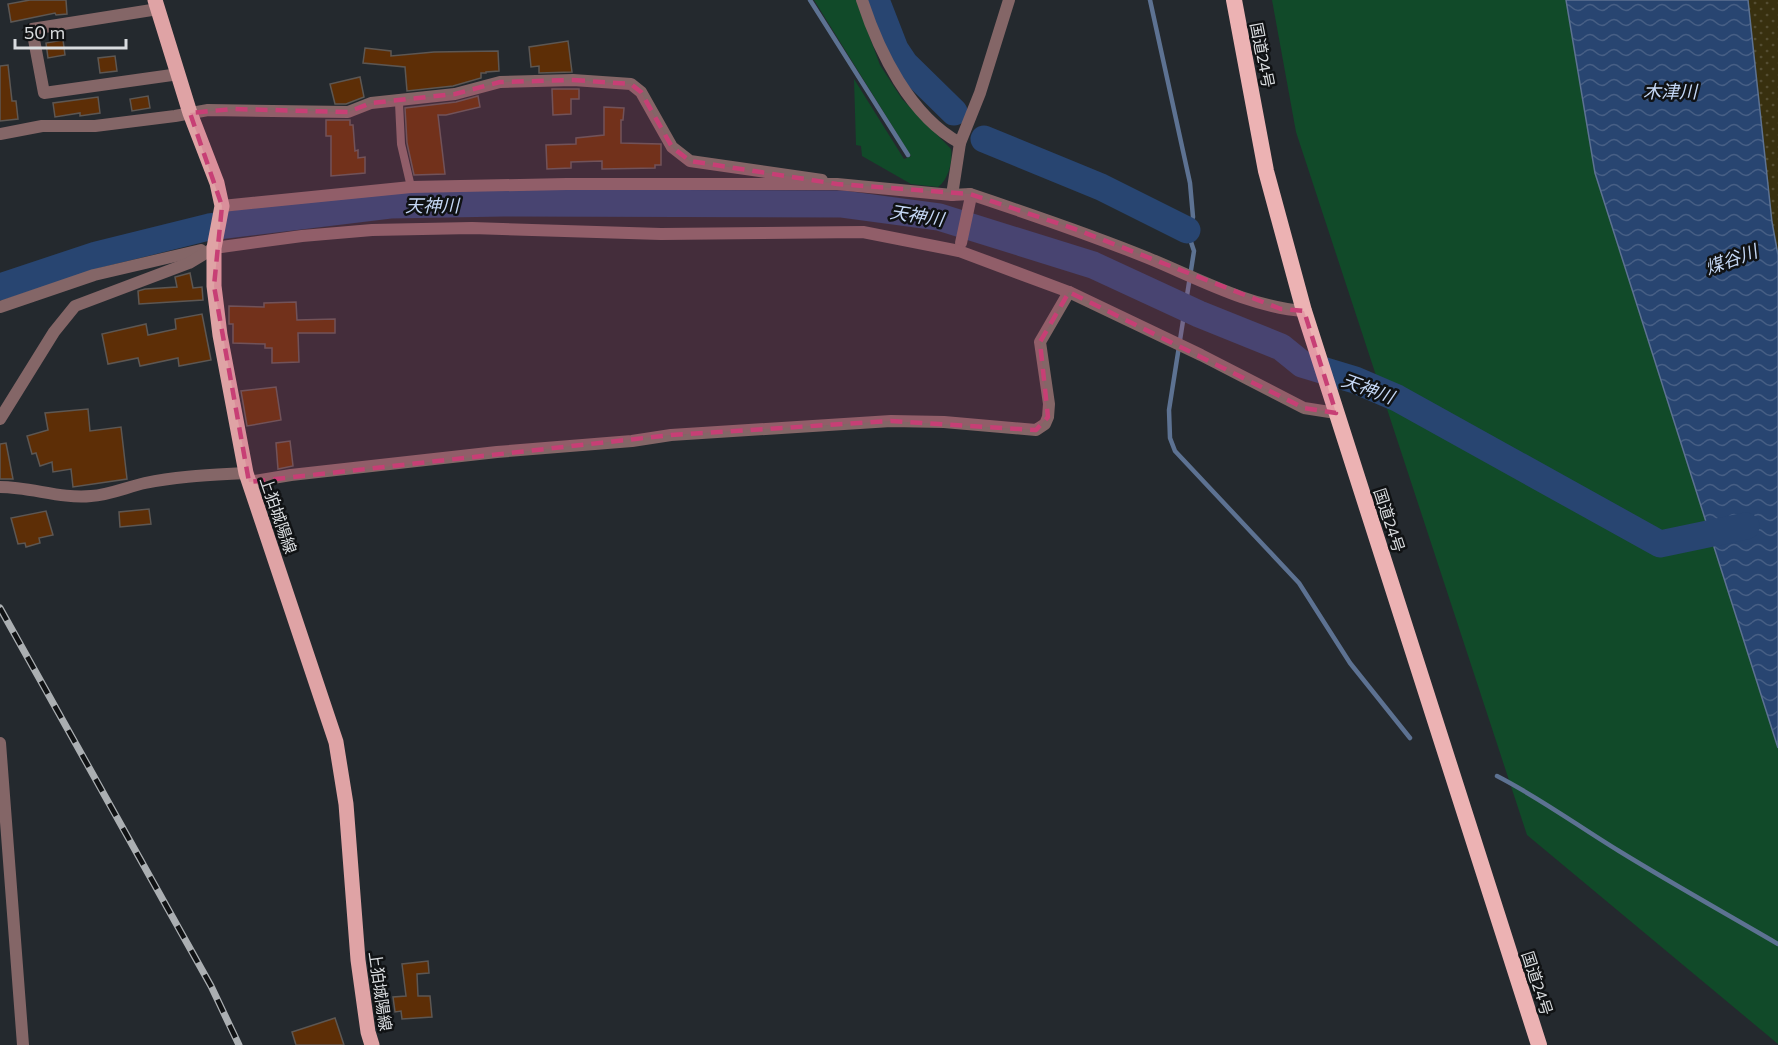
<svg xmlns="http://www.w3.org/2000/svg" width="1778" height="1045" viewBox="0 0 1778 1045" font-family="Commissioner,'Noto Sans JP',sans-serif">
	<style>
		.grass { fill: #114a29 }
		.sand { fill: url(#sand-dots) }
		.water { fill: url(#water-waves); stroke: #5d7292; stroke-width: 1.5 }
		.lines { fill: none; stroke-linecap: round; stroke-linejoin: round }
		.stream { stroke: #5d7292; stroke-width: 4.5 }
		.river { stroke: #284571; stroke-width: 27 }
		.building { fill: #5d2e06; stroke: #5d5753; stroke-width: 1.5 }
		.service { stroke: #846667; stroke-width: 8 }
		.minor { stroke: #846667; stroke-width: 12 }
		.tertiary { stroke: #846667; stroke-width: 12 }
		.primary { stroke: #dfa3a5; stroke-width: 15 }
		.trunk { stroke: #ecb2b3; stroke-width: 16 }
		.rail-casing { stroke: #abafb2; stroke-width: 7 }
		.rail { stroke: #101214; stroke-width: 4.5; stroke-dasharray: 14; stroke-linecap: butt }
		.marked { fill: #c73f75; fill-opacity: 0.2; stroke: #c73f75; stroke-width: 4.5; stroke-dasharray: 12 8; stroke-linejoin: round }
		.labels { text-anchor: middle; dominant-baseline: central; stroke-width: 5; stroke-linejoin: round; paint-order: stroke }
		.street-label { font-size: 16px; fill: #d9dcdf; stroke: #101214 }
		.water-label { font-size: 18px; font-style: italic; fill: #c4d7f5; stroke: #101214 }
	</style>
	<defs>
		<pattern id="sand-dots" width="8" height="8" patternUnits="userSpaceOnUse" patternTransform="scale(1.5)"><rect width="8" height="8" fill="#38300f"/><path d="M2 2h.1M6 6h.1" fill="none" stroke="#544d32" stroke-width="1.8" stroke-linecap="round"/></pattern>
		<pattern id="water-waves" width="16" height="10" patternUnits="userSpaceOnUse" patternTransform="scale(1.5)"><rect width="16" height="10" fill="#284571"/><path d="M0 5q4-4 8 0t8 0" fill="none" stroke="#475f85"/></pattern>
	</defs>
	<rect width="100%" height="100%" fill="#24292e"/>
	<!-- grass -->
	<g class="grass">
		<path d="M 814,0 L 856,0 L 880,65 L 902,99 L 951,149 C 953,162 948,180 938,187 L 911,184 L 862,156 L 861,146 L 856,145 L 854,79 L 904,159 L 911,156 Z"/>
		<polygon points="1272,0 1566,0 1595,173 1778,748 1778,1044 1527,835 1296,132"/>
	</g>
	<!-- sand -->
	<polygon class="sand" points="1748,0 1778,0 1778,255 1772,222"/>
	<!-- water -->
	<polygon class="water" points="1566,0 1748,0 1772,222 1778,255 1778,748 1595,173"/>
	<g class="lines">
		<!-- stream -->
		<g class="stream">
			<polyline points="810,0 908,155"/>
			<polyline points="1150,0 1190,183 1193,217 1187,230 1194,251 1169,410 1170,438 1175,451 1299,583 1350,663 1410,738"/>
			<polyline points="934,212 939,217"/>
			<path d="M 1497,776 C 1540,798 1578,826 1619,851 C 1671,883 1725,913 1778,944"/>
		</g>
		<!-- river -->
		<g class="river">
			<polyline points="876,0 895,49 905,64 954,112"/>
			<polyline points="984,139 1101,187 1187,230"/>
			<polyline points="0,287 96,255 209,227 390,205 504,203 842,204 939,217 1093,265 1199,314 1281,347 1302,364 1355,380 1397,398 1660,544 1746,526"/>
		</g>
	</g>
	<!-- building -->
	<g class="building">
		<polygon points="30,0 66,0 67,14 56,15 55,13 11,22 8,4"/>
		<polygon points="63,40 65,55 48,58 46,43"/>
		<polygon points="568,41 572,72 539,73 539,66 531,67 529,47"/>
		<polygon points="365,48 391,51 391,56 434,52 498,51 499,71 486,72 486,73 481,73 481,78 453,86 407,91 405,67 363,63"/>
		<polygon points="115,56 117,71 100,73 98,58"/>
		<polygon points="8,65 12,101 16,101 18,119 0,121 0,66"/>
		<polygon points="360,77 364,97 346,104 335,104 330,84"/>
		<polygon points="552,89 579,89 579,99 571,99 571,114 553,115"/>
		<polygon points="148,96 150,108 132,111 130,99"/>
		<polygon points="478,96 480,107 446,115 438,115 445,174 414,175 407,143 405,108 456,102"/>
		<polygon points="98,97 100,113 80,116 80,113 55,117 53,103"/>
		<polygon points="604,107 624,108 623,120 621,120 621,143 661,144 661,165 655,165 655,168 602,169 602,161 571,162 571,168 547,169 546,145 576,144 576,138 604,135"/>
		<polygon points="326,120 350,120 350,125 353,125 355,151 358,150 358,158 365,157 365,173 331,176 331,136 326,136"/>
		<polygon points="190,273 193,288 202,287 203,300 139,304 138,291 145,289 177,287 175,277"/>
		<polygon points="296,302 297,320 335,319 335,333 298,333 299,362 272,363 272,348 265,348 265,344 233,343 233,324 229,324 229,306 264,307 264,303"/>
		<polygon points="202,314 211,360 179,366 178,358 140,366 138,358 108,364 102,334 146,324 148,335 176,329 175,319"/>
		<polygon points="276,387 281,420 247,426 241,391"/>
		<polygon points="88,409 90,431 121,427 127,479 73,487 71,469 53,472 52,462 40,466 36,453 32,454 27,436 48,430 45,413"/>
		<polygon points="290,441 293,466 278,469 276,443"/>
		<polygon points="6,443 13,479 0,479 0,444"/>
		<polygon points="149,509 151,524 120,527 119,512"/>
		<polygon points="46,511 53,535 39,538 40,543 26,547 25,543 18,544 11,518"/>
		<polygon points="428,961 429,973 417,974 418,996 430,996 432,1017 402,1019 401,1011 395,1012 393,997 406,996 402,964"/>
		<polygon points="335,1018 344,1045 296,1045 292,1032"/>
	</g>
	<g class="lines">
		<!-- service -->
		<polyline class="service" points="401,99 399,103 401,144 411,187"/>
		<!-- minor -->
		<g class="minor">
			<path d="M 862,0 C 879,52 910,116 960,143"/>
			<polyline points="158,9 32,29 44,93 179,74"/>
			<polyline points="0,134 42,126 95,126 175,116 208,110 348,112 371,103 455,94 500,82 573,80 631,84 641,92 672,147 690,161 822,180"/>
			<polyline points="952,195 960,143 980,93 1009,0"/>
			<path d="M 222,206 L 411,187 L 567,184 L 837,184 L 952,195 L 970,194 C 1030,214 1089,234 1148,258 C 1197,278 1249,307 1304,311"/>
			<polyline points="961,243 970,201 970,194"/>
			<polyline points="0,307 94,275 201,250"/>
			<polyline points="0,419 54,332 75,306 189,263 214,248"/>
			<polyline points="249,482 291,475 497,452 632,441 671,435 891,421 944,422 1036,430 1045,424 1048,417 1049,404 1040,342 1069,292"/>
			<path d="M 0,487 C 31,487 61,499 91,496 C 109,495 127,487 145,483 C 178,476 212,475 246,473"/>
			<polyline points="0,743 23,1045"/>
		</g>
		<!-- tertiary -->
		<polyline class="tertiary" points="214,248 302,236 372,230 472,228 661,234 863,232 959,251 1069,292 1201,355 1304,408 1336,413"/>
		<!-- primary -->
		<polyline class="primary" points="155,0 190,113 217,183 222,206 214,248 214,286 220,335 246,473 336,742 346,804 358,960 368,1032 372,1045"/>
		<!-- trunk -->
		<polyline class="trunk" points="1234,0 1266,171 1304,311 1539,1045"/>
		<defs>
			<polyline id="rail" points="0,608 211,986 239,1045"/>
		</defs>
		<!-- rail casing -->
		<use href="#rail" class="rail-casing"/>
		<!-- rail -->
		<use href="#rail" class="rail"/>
	</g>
	<!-- marked area -->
	<path class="marked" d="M 573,80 L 631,84 L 641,92 L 672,147 L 690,161 L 837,184 L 970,194 L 1075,229 L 1281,309 L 1304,311 L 1336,413 L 1304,408 L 1069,292 L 1040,342 L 1048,417 L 1036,430 L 891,421 L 671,435 L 249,482 L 214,286 L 222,206 L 190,113 L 233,109 L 348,112 L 371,103 L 455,94 L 500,82 Z"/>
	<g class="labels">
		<!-- street labels -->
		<g class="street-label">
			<text transform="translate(1263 55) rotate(79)">国道24号</text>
			<text transform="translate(279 515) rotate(71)">上狛城陽線</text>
			<text transform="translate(1390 520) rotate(72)">国道24号</text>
			<text transform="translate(1538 983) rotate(72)">国道24号</text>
			<text transform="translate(381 991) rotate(82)">上狛城陽線</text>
		</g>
		<!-- water labels -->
		<g class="water-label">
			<text x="1670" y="91">木津川</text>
			<text x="432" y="205">天神川</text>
			<text transform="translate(917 215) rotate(9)">天神川</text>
			<text transform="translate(1731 259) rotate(-20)">煤谷川</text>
			<text transform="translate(1368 388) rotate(20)">天神川</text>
		</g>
	</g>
	<!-- scale -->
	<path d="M15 39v9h111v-9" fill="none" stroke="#d9dcdf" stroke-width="3"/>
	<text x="24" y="39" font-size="18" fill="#d9dcdf" stroke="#101214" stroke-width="4.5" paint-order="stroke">50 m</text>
</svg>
